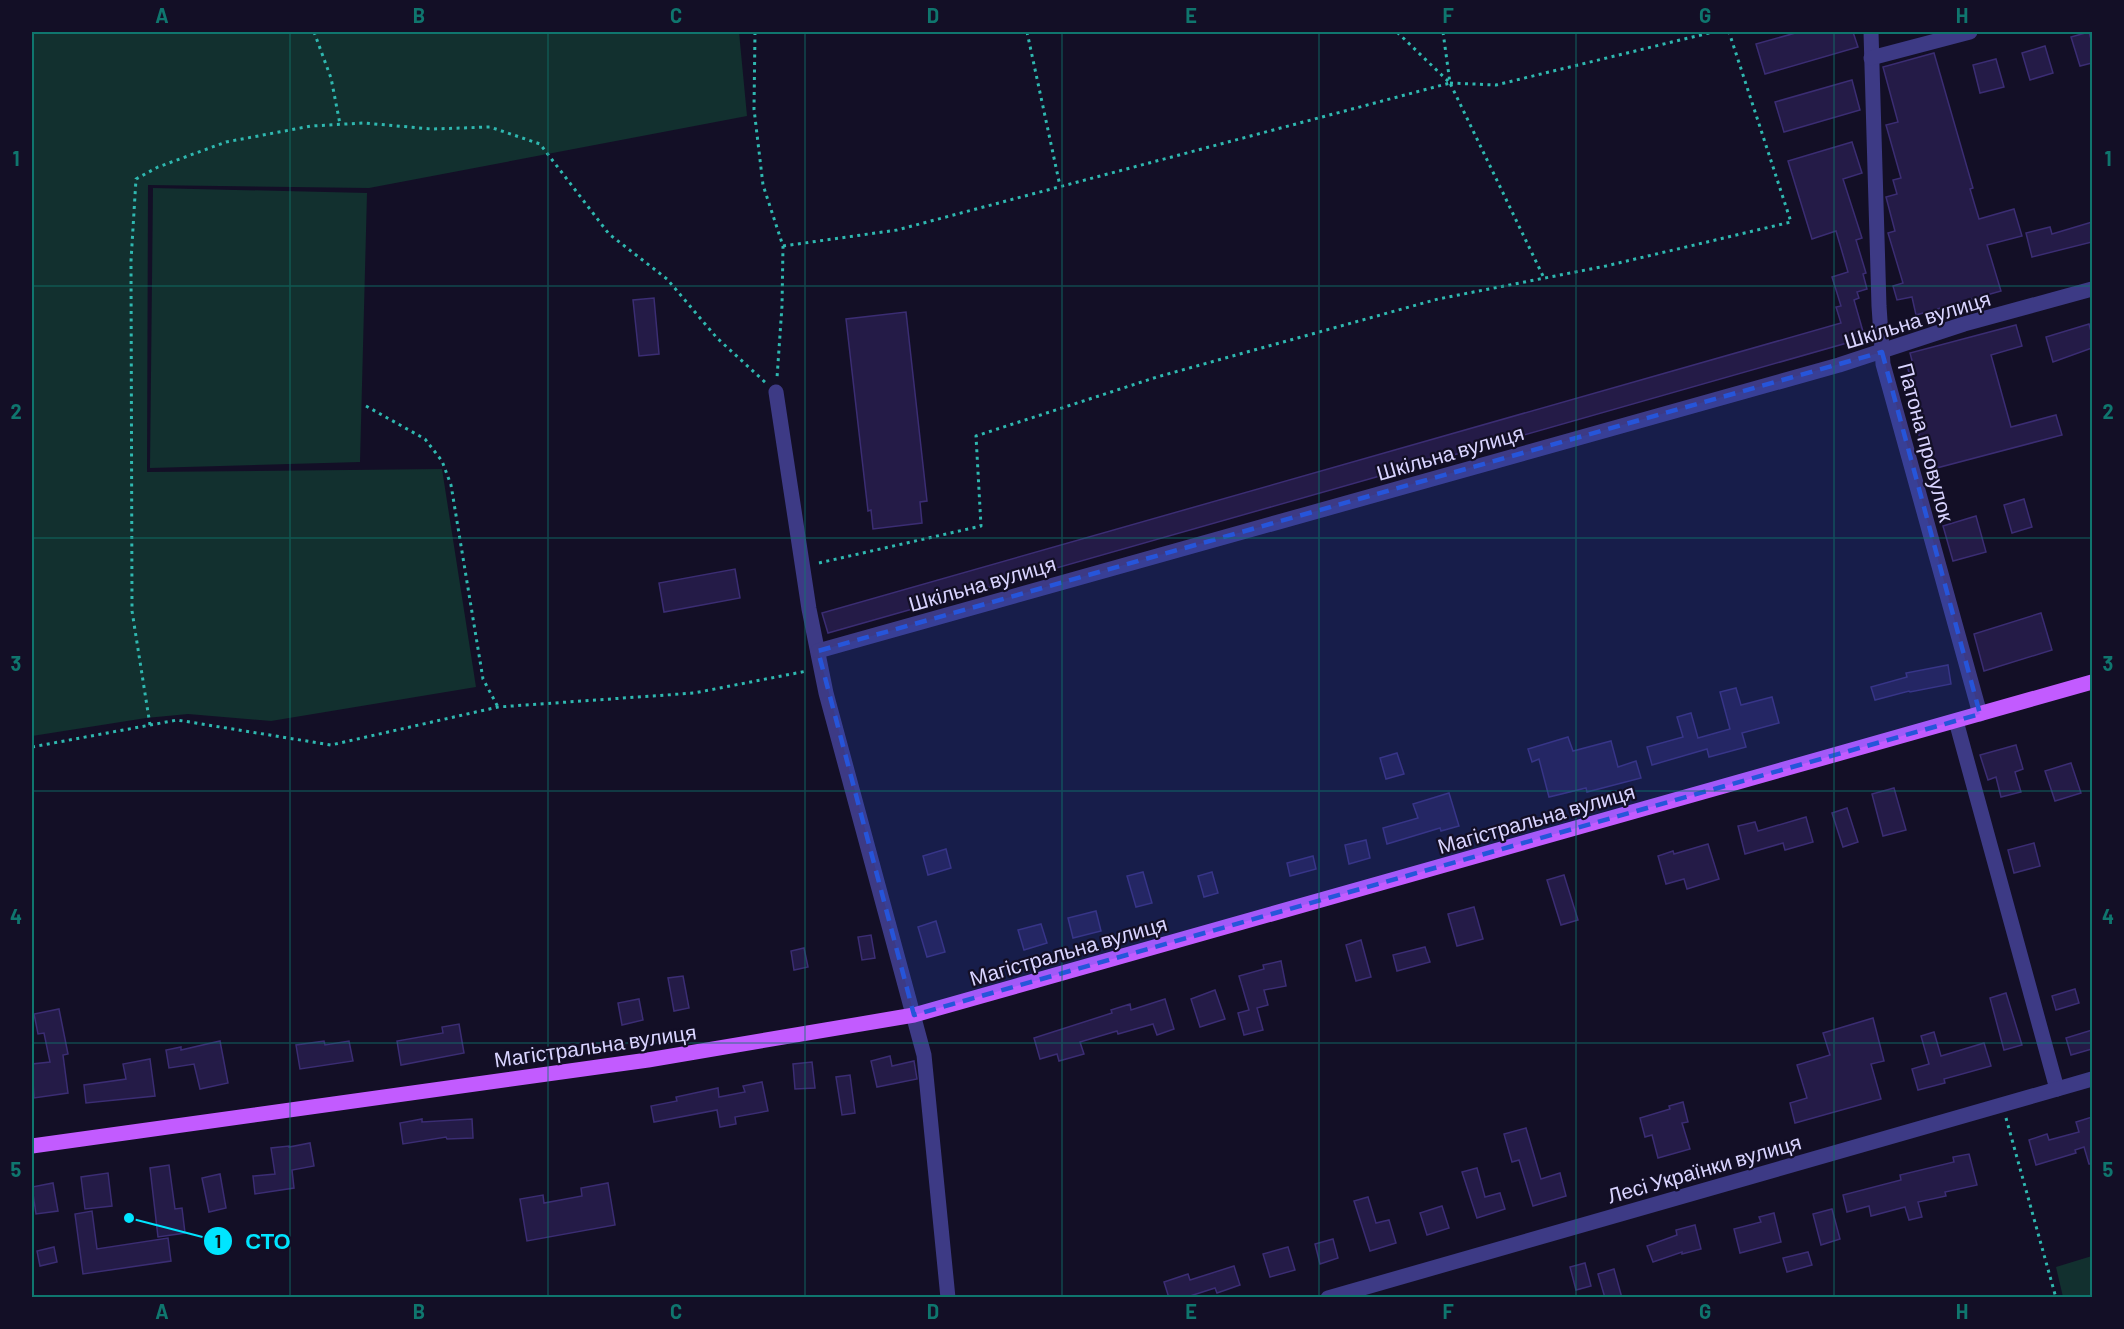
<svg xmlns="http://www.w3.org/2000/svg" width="2124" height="1329" viewBox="0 0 2124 1329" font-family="Barlow,sans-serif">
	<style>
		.green { fill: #12302f }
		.building { fill: #241b47; stroke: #3b2d73; stroke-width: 1.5 }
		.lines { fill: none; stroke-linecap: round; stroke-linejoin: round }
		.path { stroke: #2fb8b0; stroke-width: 3; stroke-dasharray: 3 4.5; stroke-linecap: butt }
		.minor { stroke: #3d3a85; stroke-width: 15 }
		.major { stroke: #c25bff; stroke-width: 15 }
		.marked { fill: #2655da; fill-opacity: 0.2; stroke: #2655da; stroke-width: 4.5; stroke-dasharray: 12 8; stroke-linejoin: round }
		.grid { fill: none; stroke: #0f766e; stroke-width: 1.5; stroke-opacity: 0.55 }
		.labels { text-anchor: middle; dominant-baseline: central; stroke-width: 4.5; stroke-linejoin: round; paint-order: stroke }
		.street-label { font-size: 21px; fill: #d9d4ff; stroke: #130f26 }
		.leader { fill: none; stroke: #00e5ff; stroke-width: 2 }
		.callout-dot { fill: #00e5ff; stroke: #130f26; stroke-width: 2 }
		.mark-label { font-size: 18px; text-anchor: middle; font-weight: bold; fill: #111 }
		.callout-label { font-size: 22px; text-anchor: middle; font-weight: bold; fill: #00e5ff; stroke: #130f26; stroke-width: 4.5; stroke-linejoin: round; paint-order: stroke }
		.neatline { fill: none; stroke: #0f766e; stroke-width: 2 }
		.grid-label { font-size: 20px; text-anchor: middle; font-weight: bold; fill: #0f766e }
	</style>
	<rect width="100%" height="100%" fill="#130f26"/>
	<!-- green -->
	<g class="green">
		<polygon points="32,32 739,32 747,116 369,188 148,185 147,472 442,469 476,687 271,721 188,714 146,718 32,736"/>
		<polygon points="153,188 367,193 360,462 150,468"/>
		<polygon points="2092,1256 2092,1297 2063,1297 2056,1267"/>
	</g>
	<!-- building -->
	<g class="building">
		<polygon points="1799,32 1853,32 1858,47 1765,74 1756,44"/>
		<polygon points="2089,32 2092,43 2092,63 2080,66 2071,37"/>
		<polygon points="2045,46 2053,73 2030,80 2022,53"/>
		<polygon points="1934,53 1973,188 1970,189 1979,219 2014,209 2022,236 1987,245 2001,291 1916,315 1912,297 1897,300 1893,286 1903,283 1888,233 1895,231 1886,197 1897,194 1893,180 1901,178 1886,125 1898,122 1883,67"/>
		<polygon points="1996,59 2004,87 1980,93 1973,65"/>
		<polygon points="1852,80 1860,110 1784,132 1775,102"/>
		<polygon points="1852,142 1862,173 1843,179 1862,238 1856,240 1866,273 1863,274 1867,289 1857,292 1859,298 1854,300 1866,342 1848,347 1847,343 828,633 822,613 1841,323 1836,307 1841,306 1832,277 1848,272 1836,231 1812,239 1788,161"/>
		<polygon points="2092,222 2092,242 2032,257 2026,233 2050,227 2052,234"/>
		<polygon points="654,298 659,354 639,356 633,300"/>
		<polygon points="906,312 927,501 920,502 922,523 873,529 871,510 868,511 846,319"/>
		<polygon points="2089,324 2092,335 2092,348 2053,362 2046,337"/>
		<polygon points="2016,325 2022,346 1991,355 2011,427 2056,415 2062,435 1929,470 1913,414 1920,413 1908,369 1914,368 1910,353"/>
		<polygon points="2024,499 2032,527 2012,533 2004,505"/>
		<polygon points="1976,516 1986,552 1953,561 1943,526"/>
		<polygon points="735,569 740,598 664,612 659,583"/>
		<polygon points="2041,613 2052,650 1984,671 1974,634"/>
		<polygon points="1948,665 1951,684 1910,692 1909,691 1875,700 1871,687 1907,677 1906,673"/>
		<polygon points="1736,688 1741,705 1772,697 1779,723 1742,733 1746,747 1709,757 1707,749 1652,765 1647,747 1683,737 1677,717 1691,713 1698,738 1730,729 1720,692"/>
		<polygon points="1568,737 1573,751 1611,741 1618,767 1636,761 1641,778 1587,792 1586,788 1549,797 1539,759 1532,762 1528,749"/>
		<polygon points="2016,745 2023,769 2015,772 2021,792 2001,797 1996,777 1988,780 1980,755"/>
		<polygon points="1397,753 1404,774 1386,779 1380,758"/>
		<polygon points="2071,763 2081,793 2055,801 2045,771"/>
		<polygon points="1894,788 1906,830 1883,836 1872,794"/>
		<polygon points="1449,793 1459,826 1441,831 1440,828 1387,844 1383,828 1418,818 1413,804"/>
		<polygon points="1847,808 1858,842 1843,847 1832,813"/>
		<polygon points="1806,817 1813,842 1785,850 1783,843 1745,854 1738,826 1755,822 1758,831"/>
		<polygon points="1366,840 1370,858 1349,864 1345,845"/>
		<polygon points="2034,843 2040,866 2014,873 2008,850"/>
		<polygon points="1708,844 1719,879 1687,889 1684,879 1666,884 1658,856 1673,851 1674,854"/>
		<polygon points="946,849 951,868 928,875 923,856"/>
		<polygon points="1313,856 1316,869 1290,876 1287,863"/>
		<polygon points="1143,872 1152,903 1136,907 1127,876"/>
		<polygon points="1212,872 1218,893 1204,897 1198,876"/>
		<polygon points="1564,875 1578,920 1561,925 1547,880"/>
		<polygon points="1474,907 1483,939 1457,946 1448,914"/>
		<polygon points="1096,911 1101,931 1073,938 1068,918"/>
		<polygon points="936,921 945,952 927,957 918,927"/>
		<polygon points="1041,924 1047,943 1024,950 1018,930"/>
		<polygon points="871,935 875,958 862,960 858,937"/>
		<polygon points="1361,940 1371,977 1356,981 1346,945"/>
		<polygon points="1425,947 1430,962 1397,971 1393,955"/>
		<polygon points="804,948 808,967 794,970 791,951"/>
		<polygon points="1281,961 1286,986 1264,990 1268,1005 1257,1008 1263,1030 1244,1035 1238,1013 1249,1010 1239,976 1264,969 1263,965"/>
		<polygon points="683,976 689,1008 674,1011 668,978"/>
		<polygon points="2075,989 2079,1003 2056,1010 2052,996"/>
		<polygon points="1215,990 1225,1019 1200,1027 1191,999"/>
		<polygon points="2006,993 2022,1045 2004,1050 1990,998"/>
		<polygon points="639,999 643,1020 622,1025 618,1003"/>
		<polygon points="1165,999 1174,1029 1157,1035 1153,1024 1118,1034 1117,1031 1080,1042 1084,1054 1059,1061 1057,1054 1040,1059 1034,1038 1112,1013 1111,1010 1130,1004 1131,1010"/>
		<polygon points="59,1009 68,1054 63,1055 68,1093 34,1098 32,1064 50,1062 44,1033 38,1034 34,1014"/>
		<polygon points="1873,1018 1884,1061 1871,1064 1881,1099 1795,1123 1790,1103 1807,1098 1797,1065 1830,1055 1823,1033"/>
		<polygon points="459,1024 464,1053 401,1065 397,1041 443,1033 442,1027"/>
		<polygon points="2092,1030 2092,1049 2071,1055 2066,1038"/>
		<polygon points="1934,1032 1941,1056 1984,1043 1991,1066 1944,1079 1945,1083 1918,1090 1912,1069 1929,1064 1921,1036"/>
		<polygon points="220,1041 228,1083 200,1089 194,1064 169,1068 166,1050 181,1047 181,1050"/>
		<polygon points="324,1041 325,1045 349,1041 353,1061 300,1069 296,1045"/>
		<polygon points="890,1056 892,1066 914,1061 917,1079 877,1087 871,1061"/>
		<polygon points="150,1059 155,1096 86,1103 84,1085 126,1079 123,1064"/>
		<polygon points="812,1062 815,1088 795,1089 793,1064"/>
		<polygon points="850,1075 855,1113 842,1115 836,1077"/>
		<polygon points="762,1082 768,1111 735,1117 736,1124 720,1127 717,1110 654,1122 651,1106 677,1101 676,1097 718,1088 719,1097 745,1092 743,1086"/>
		<polygon points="1683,1102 1688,1122 1682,1123 1690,1149 1658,1158 1652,1135 1645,1137 1640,1118 1670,1109 1669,1106"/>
		<polygon points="2092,1117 2092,1164 2089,1164 2084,1147 2075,1150 2076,1153 2036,1165 2029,1140 2047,1134 2049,1140 2079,1132 2076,1122"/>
		<polygon points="422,1119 422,1122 472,1119 473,1138 447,1139 446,1137 403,1144 400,1123"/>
		<polygon points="1526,1128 1541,1179 1560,1173 1566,1196 1533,1206 1519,1160 1512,1162 1504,1134"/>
		<polygon points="310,1143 314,1166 292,1170 294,1188 255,1194 253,1176 275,1174 271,1148 289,1146 289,1147"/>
		<polygon points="1969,1154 1977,1185 1945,1192 1946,1196 1918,1202 1922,1217 1909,1220 1905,1207 1871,1216 1869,1206 1847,1212 1843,1195 1901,1180 1900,1175 1954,1162 1953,1157"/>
		<polygon points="169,1165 175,1209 182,1208 185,1233 158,1237 150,1168"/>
		<polygon points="1477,1168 1485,1197 1500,1193 1505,1209 1477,1218 1462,1172"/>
		<polygon points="108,1173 112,1206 85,1209 81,1177"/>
		<polygon points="220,1174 226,1208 209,1212 202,1178"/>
		<polygon points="53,1183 58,1211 36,1214 32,1187"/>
		<polygon points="608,1183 615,1225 527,1241 520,1199 543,1195 544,1203 582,1196 581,1188"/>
		<polygon points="1368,1197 1376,1223 1389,1220 1396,1243 1370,1251 1354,1201"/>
		<polygon points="1442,1206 1449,1228 1427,1235 1420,1213"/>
		<polygon points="1832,1209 1840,1239 1821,1245 1813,1214"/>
		<polygon points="92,1211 97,1249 168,1238 171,1261 83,1274 75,1214"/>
		<polygon points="1774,1213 1781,1242 1740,1253 1734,1229 1761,1222 1759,1217"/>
		<polygon points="1695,1225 1701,1249 1682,1254 1682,1252 1653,1262 1647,1246 1677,1235 1676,1230"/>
		<polygon points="1333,1239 1338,1258 1320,1264 1315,1244"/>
		<polygon points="54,1247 57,1262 40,1266 37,1251"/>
		<polygon points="1288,1247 1295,1270 1270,1277 1263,1254"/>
		<polygon points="1808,1252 1812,1265 1787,1272 1783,1258"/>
		<polygon points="1585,1263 1591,1286 1576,1290 1570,1267"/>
		<polygon points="1234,1266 1240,1285 1217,1293 1215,1288 1184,1298 1169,1298 1164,1282 1188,1274 1190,1280"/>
		<polygon points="1614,1269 1622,1298 1605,1298 1598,1274"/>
	</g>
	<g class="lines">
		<!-- path -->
		<g class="path">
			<polyline points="314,32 331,78 340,124"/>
			<polyline points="755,32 754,109 763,185 783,246 782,306 777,378"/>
			<polyline points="1027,32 1060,186"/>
			<polyline points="1443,32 1450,83 1544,278"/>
			<polyline points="1450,83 1496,85 1713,32"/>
			<polyline points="783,246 897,230 1450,83 1397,32"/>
			<polyline points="366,406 425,439 442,461 451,485 483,679 498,707"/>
			<polyline points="819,563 981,526 976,436 1157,377 1438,299 1606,266 1791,222 1729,32"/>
			<polyline points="150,725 132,611 131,261 136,179 158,167 226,142 311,126 364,123 431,129 490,127 540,144 609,234 667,279 717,338 766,383"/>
			<polyline points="32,747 177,720 331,745 498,707 694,693 807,671"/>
			<polyline points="2006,1118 2056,1298"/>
		</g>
		<!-- minor -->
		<g class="minor">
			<polyline points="1871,32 1879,306 1883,364 1980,714"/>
			<polyline points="1871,58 1970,32"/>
			<polyline points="776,392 809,609 826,693 924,1055 948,1298"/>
			<polyline points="818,651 1839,365 1964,324 2092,289"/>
			<polyline points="1956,721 2057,1089"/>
			<polyline points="1328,1298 2092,1079"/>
		</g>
		<!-- major -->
		<polyline class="major" points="32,1146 648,1060 914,1015 2092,682"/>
	</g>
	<!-- marked area -->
	<path class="marked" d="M 1882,352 L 1980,714 L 914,1015 L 818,651 Z"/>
	<!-- grid -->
	<path class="grid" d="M 290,32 L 290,1298M 548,32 L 548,1298M 805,32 L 805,1298M 1062,32 L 1062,1298M 1319,32 L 1319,1298M 1576,32 L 1576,1298M 1834,32 L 1834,1298M 32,286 L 2092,286M 32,538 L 2092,538M 32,791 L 2092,791M 32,1043 L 2092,1043"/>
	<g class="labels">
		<!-- street labels -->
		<g class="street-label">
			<text transform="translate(1917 319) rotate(-17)">Шкільна вулиця</text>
			<text transform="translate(1927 442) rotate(75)">Патона провулок</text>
			<text transform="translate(1450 452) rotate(-16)">Шкільна вулиця</text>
			<text transform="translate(982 583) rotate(-16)">Шкільна вулиця</text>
			<text transform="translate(1536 818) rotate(-16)">Магістральна вулиця</text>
			<text transform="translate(1068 950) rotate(-16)">Магістральна вулиця</text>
			<text transform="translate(595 1045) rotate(-8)">Магістральна вулиця</text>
			<text transform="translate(1704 1168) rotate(-16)">Лесі Українки вулиця</text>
		</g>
	</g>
	<!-- callouts -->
	<path class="leader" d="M129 1218L218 1241"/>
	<g class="callout-dot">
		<circle cx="129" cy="1218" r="6"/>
		<circle cx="218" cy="1241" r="15"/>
	</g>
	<g class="mark-label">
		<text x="218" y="1248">1</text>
	</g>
	<g class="callout-label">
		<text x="268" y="1249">СТО</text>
	</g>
	<!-- border -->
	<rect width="2124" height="1329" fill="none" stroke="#130f26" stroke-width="66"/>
	<rect x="33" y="33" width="2058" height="1263" class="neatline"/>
	<g class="grid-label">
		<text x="162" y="23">A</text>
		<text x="419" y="23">B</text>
		<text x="676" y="23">C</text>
		<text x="933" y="23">D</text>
		<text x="1191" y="23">E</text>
		<text x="1448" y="23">F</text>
		<text x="1705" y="23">G</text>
		<text x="1962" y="23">H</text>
		<text x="16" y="166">1</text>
		<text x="2108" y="166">1</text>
		<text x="16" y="419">2</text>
		<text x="2108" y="419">2</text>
		<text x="16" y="671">3</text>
		<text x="2108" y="671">3</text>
		<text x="16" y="924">4</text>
		<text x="2108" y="924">4</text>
		<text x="16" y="1177">5</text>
		<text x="2108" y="1177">5</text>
		<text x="162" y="1319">A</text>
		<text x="419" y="1319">B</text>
		<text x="676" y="1319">C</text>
		<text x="933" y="1319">D</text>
		<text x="1191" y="1319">E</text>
		<text x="1448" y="1319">F</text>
		<text x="1705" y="1319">G</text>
		<text x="1962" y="1319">H</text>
	</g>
</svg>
